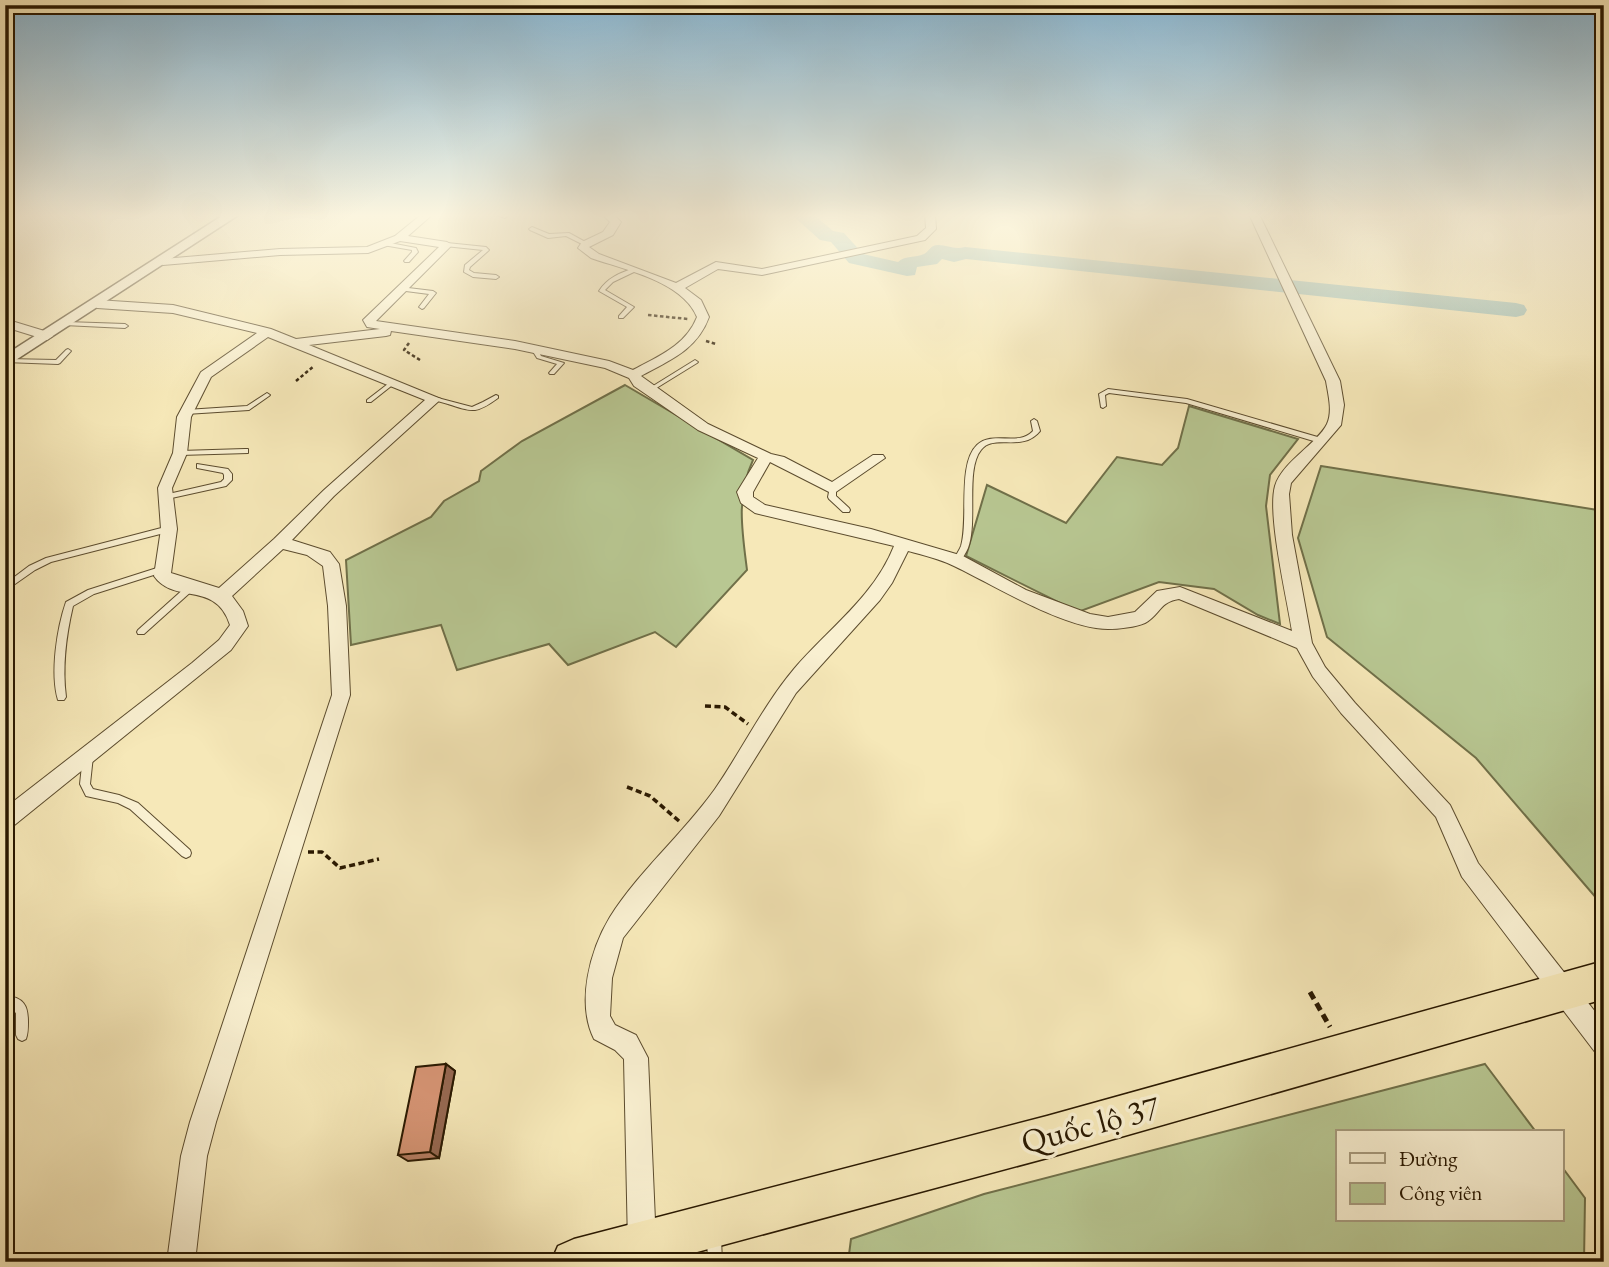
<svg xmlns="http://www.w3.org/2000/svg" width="1609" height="1267" viewBox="0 0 1609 1267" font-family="'EB Garamond',serif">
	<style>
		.green { fill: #b8c792; stroke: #707049; stroke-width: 2 }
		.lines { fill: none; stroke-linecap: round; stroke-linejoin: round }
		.river { fill: #9ebfb6; fill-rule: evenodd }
		.service-casing { stroke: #5c4c2e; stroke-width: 2 }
		.minor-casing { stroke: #5c4c2e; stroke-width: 2 }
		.tertiary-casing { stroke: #5c4c2e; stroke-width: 3 }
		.trunk-casing { stroke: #291800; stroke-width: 3 }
		.path-far2 { stroke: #291800; stroke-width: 2.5; stroke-dasharray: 3.5 2.5; stroke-linecap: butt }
		.path-far1 { stroke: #291800; stroke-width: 3.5; stroke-dasharray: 6 3.5; stroke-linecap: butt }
		.path { stroke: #291800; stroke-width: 5; stroke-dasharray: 8 5; stroke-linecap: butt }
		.service { fill: #f9f0d1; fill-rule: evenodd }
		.minor { fill: #f9f0d1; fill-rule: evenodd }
		.tertiary { fill: #f9f0d1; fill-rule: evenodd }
		.trunk { fill: #f6e8b8; fill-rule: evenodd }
		.wall { fill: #b87f64; stroke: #291800; stroke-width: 2 }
		.shaded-wall { fill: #966851; stroke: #291800; stroke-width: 2 }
		.building { fill: #d69474; stroke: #291800; stroke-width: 2 }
		.labels { text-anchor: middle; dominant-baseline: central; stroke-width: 7; stroke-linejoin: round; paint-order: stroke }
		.near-street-label { font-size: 33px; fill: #291800; stroke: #f9f0d1 }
	</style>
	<rect width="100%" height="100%" fill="#f6e8b8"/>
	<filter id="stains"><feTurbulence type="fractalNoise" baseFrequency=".00286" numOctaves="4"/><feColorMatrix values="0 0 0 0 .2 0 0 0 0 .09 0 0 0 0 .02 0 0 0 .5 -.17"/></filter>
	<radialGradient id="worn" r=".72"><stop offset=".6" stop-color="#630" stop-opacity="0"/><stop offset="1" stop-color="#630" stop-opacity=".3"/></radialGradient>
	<!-- green -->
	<g class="green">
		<path d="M 625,385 L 753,460 C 736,497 742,530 747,570 L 676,647 L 655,632 L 568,665 L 549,644 L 457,670 L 441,625 L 351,645 L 346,560 L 431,517 L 444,501 L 479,481 L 481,471 L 522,441 Z"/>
		<polygon points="1189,406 1298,439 1270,475 1266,506 1280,624 1258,615 1214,589 1159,582 1078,612 966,556 987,485 1066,523 1117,457 1162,465 1178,448"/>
		<polygon points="1321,466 1604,511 1604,907 1476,758 1327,637 1298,538"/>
		<polygon points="1485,1064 1536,1132 1338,1132 1338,1220 1562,1220 1562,1167 1585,1198 1584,1262 848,1262 851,1239 984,1194"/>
	</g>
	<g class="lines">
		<!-- river -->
		<path class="river" d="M 791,214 L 813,214 L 833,231 L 844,233 L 863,254 L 898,262 C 906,255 915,258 924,254 C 930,251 930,245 938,245 C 948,245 954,250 965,247 L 1516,303 L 1524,305 L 1527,310 L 1524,315 L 1516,317 L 966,259 L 954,262 L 942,259 L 937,264 L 917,267 L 915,275 L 907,276 L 849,263 L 831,242 L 820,240 Z"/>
		<defs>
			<g id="service">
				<polygon points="494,214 503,214 508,216 505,218"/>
				<polygon points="532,227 549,234 569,233 589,244 584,245 566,236 548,238 530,230 529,229"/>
				<polygon points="385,242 416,248 418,252 409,262 405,262 404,261 412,252 412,250 383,245 382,244"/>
				<polygon points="447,243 486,247 489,250 488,251 470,267 469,270 474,273 496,275 499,277 496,279 473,277 464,272 465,265 483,250 445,246 444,245"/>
				<path d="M 634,268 L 636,269 L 636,271 L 613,282 L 605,290 L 634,307 L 623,318 L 619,318 L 619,316 L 627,307 L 599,291 C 607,278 620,273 634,268 Z"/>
				<polygon points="400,287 433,291 436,293 424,308 422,309 419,307 429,294 398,290 397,289"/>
				<polygon points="66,322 125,324 128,326 125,328 64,325 63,324"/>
				<polygon points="5,341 8,344 5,346"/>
				<polygon points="535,348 537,349 541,356 564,363 554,374 550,374 549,373 557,364 537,358 532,350"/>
				<polygon points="68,349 71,351 60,363 58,364 5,362 5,360 7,359 56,360 66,350"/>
				<polygon points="695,360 698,362 697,363 650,392 648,393 645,391"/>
				<polygon points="393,380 395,381 395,383 371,402 367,402 367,400"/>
				<polygon points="1108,389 1187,399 1321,438 1323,440 1321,442 1317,442 1186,403 1109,393 1105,395 1106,406 1103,408 1101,407 1099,394"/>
				<polygon points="267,393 270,395 269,396 249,410 186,414 183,412 186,410 247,406"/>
				<path d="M 496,395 L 498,396 L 498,398 C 476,414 473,412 448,404 C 442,402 436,401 431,399 L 434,397 L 472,407 L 483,402 Z"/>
				<path d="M 1034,419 L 1037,421 L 1040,431 C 1022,453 994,433 981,450 C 965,470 978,522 968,548 C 966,553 963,557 960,562 L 954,562 L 953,560 C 956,555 959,551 961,546 C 969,519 957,464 977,445 C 993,430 1018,447 1033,431 L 1031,421 Z"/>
				<polygon points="245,449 248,449 248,453 180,455 176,453 180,451"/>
				<polygon points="197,464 228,469 232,474 232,480 226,486 167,499 164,499 163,497 164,495 221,482 224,479 224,475 223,473 197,468"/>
				<polygon points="830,487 836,487 836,496 849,508 850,510 849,512 843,512 829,499 828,497"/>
				<polygon points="169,526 173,529 172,531 51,562 35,570 5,591 5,584 29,566 46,558"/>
				<path d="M 160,567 L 163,568 L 164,570 L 163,572 L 94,594 L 73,606 C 66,636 62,666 66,697 L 64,700 L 58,700 C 50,673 57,628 66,602 L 88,590 Z"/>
				<polygon points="190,585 193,586 194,588 193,590 144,634 138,634 137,632 138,630 187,586"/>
				<polygon points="88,752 91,753 93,756 90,784 93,789 119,795 138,803 190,850 191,853 190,856 186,858 182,856 130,809 118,803 86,796 80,784 83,756 85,753"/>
				<path d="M 5,995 C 24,998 28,1005 28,1022 C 28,1029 28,1033 26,1039 L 22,1041 L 18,1039 L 16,1035 L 16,1013 L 10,1008 L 5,1007 Z"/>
				<polygon points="714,1231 719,1233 721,1238 722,1262 708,1262 707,1238 709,1233"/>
			</g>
			<g id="minor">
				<path d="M 422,214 L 433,214 L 408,236 L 447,242 L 452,245 L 376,321 L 515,341 L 609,361 L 633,370 C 659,356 686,345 697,317 C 682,281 625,270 591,258 L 578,248 L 582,242 L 603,232 L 610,222 L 602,214 L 613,214 L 621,222 L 613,235 L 589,247 L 599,254 L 676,283 L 716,262 L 762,269 L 917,236 L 926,228 L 925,214 L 935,214 L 936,229 L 925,240 L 762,275 L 718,269 L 685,288 L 701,300 L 709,317 C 697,350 670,360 641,376 L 708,424 L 771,454 L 784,457 L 832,482 L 873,455 L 883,455 L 885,458 L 833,494 L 770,462 L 753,492 L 753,497 L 765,505 L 871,529 L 963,556 L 1026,590 L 1090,614 L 1108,617 L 1135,612 L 1157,591 L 1180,587 L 1292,631 C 1287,598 1267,515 1275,486 C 1282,462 1318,443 1327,424 C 1333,411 1328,394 1326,381 L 1249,214 L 1259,214 L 1340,381 L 1344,405 L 1341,425 L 1291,483 L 1289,494 L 1292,535 L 1312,643 L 1325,667 L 1355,703 L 1450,805 L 1478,863 L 1604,1023 L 1604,1055 L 1595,1052 L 1462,877 L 1436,817 L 1341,713 L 1313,677 L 1297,648 L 1179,599 C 1159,602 1160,615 1145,623 C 1136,627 1118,629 1108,629 C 1064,629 994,585 954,566 C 940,559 923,555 908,551 L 892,583 L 880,600 L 796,693 L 719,816 L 623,938 L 612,978 L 610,1016 L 615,1025 L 636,1035 L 648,1058 L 656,1244 L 652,1254 L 642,1258 L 632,1254 L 628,1244 L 624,1059 L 615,1050 L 594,1039 C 576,1003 590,950 610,917 C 639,871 683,834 715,789 C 742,750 763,706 794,669 C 828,629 874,597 894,546 L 755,513 L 741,503 L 737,492 L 758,458 L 698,430 L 634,386 L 629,378 L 605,368 L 515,349 L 391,331 L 390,335 L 386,336 L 309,345 L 441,399 L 334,496 L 292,540 L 330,552 L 339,564 L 346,606 L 350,695 L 216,1122 L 207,1156 L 195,1262 L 167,1262 L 181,1156 L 190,1122 L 332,695 L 328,606 L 323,566 L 307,555 L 283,549 L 232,596 L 243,611 L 248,626 L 231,650 L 12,827 L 5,829 L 5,808 L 192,663 L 219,640 L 230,625 C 216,580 174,605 154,576 L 161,529 L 158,488 L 173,453 L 177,417 L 201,372 L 257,333 L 173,313 L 97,308 L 91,304 L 97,300 L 173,305 L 271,329 L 296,339 L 380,329 L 367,327 L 363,320 L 439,247 L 400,241 L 368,253 L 280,255 L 163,265 L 157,262 L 163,259 L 280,249 L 367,247 L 395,236 ZM 268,337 L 425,400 L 324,490 L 274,539 L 219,588 L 171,573 L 177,529 L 172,488 L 187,453 L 191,417 L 211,377 Z"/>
				<polygon points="5,319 51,333 53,336 47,340 5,327"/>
			</g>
			<polygon id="tertiary" points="225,214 240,214 5,367 5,355"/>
			<polygon id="trunk" points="1604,961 1604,999 1047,1158 660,1262 551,1262 558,1246 574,1239 1047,1116"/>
		</defs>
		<!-- service casing -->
		<use href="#service" class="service-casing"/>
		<!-- minor casing -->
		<use href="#minor" class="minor-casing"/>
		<!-- tertiary casing -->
		<use href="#tertiary" class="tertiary-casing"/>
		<!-- trunk casing -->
		<use href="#trunk" class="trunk-casing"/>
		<!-- path-far2 -->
		<g class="path-far2">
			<polyline points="648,315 688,319"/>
			<polyline points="706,341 716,344"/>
			<polyline points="409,343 404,350 420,360"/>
			<polyline points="296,381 314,366"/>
		</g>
		<!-- path-far1 -->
		<g class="path-far1">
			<polyline points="705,706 725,707 748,724"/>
			<polyline points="627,787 650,796 679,821"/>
			<polyline points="308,852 322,852 340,868 379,859"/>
		</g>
		<!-- path -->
		<polyline class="path" points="1310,992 1330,1027"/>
		<!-- service -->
		<use href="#service" class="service"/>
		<!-- minor -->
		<use href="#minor" class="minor"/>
		<!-- tertiary -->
		<use href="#tertiary" class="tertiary"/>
		<!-- trunk -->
		<use href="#trunk" class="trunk"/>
	</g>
	<!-- wall -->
	<polygon class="wall" points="446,1064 455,1071 439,1158 408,1161 398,1155"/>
	<!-- shaded-wall -->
	<polygon class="shaded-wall" points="446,1064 455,1071 439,1158 430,1152"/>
	<!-- building -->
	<polygon class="building" points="446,1064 430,1152 398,1155 416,1067"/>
	<!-- sky -->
	<linearGradient id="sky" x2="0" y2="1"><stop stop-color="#8ab8d4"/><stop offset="0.55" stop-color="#fbf5df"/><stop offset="1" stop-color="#fbf5df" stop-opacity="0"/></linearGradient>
	<rect width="1609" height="392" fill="url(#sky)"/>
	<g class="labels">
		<!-- near-street labels -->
		<g class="near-street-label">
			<text transform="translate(1090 1124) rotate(-15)">Quốc lộ 37</text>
		</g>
	</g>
	<!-- margin -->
	<rect width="1609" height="1267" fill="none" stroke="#f6e8b8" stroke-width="28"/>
	<rect x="7" y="7" width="1595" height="1253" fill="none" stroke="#291800" stroke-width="3.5"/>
	<rect x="14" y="14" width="1581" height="1239" fill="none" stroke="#291800" stroke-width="2"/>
	<!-- legend -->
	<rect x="1336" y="1130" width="228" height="91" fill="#f9f0d1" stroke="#a69a7d" stroke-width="2"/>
	<rect x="1350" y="1153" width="35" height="10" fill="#f9f0d1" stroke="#a69a7d" stroke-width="2"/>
	<text x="1399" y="1166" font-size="21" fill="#291800">Đường</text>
	<rect x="1350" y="1183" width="35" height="21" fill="#b8c792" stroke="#a69a7d" stroke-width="2"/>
	<text x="1399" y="1200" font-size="21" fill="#291800">Công viên</text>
	<rect width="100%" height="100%" filter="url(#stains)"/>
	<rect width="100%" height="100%" fill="url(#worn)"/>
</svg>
